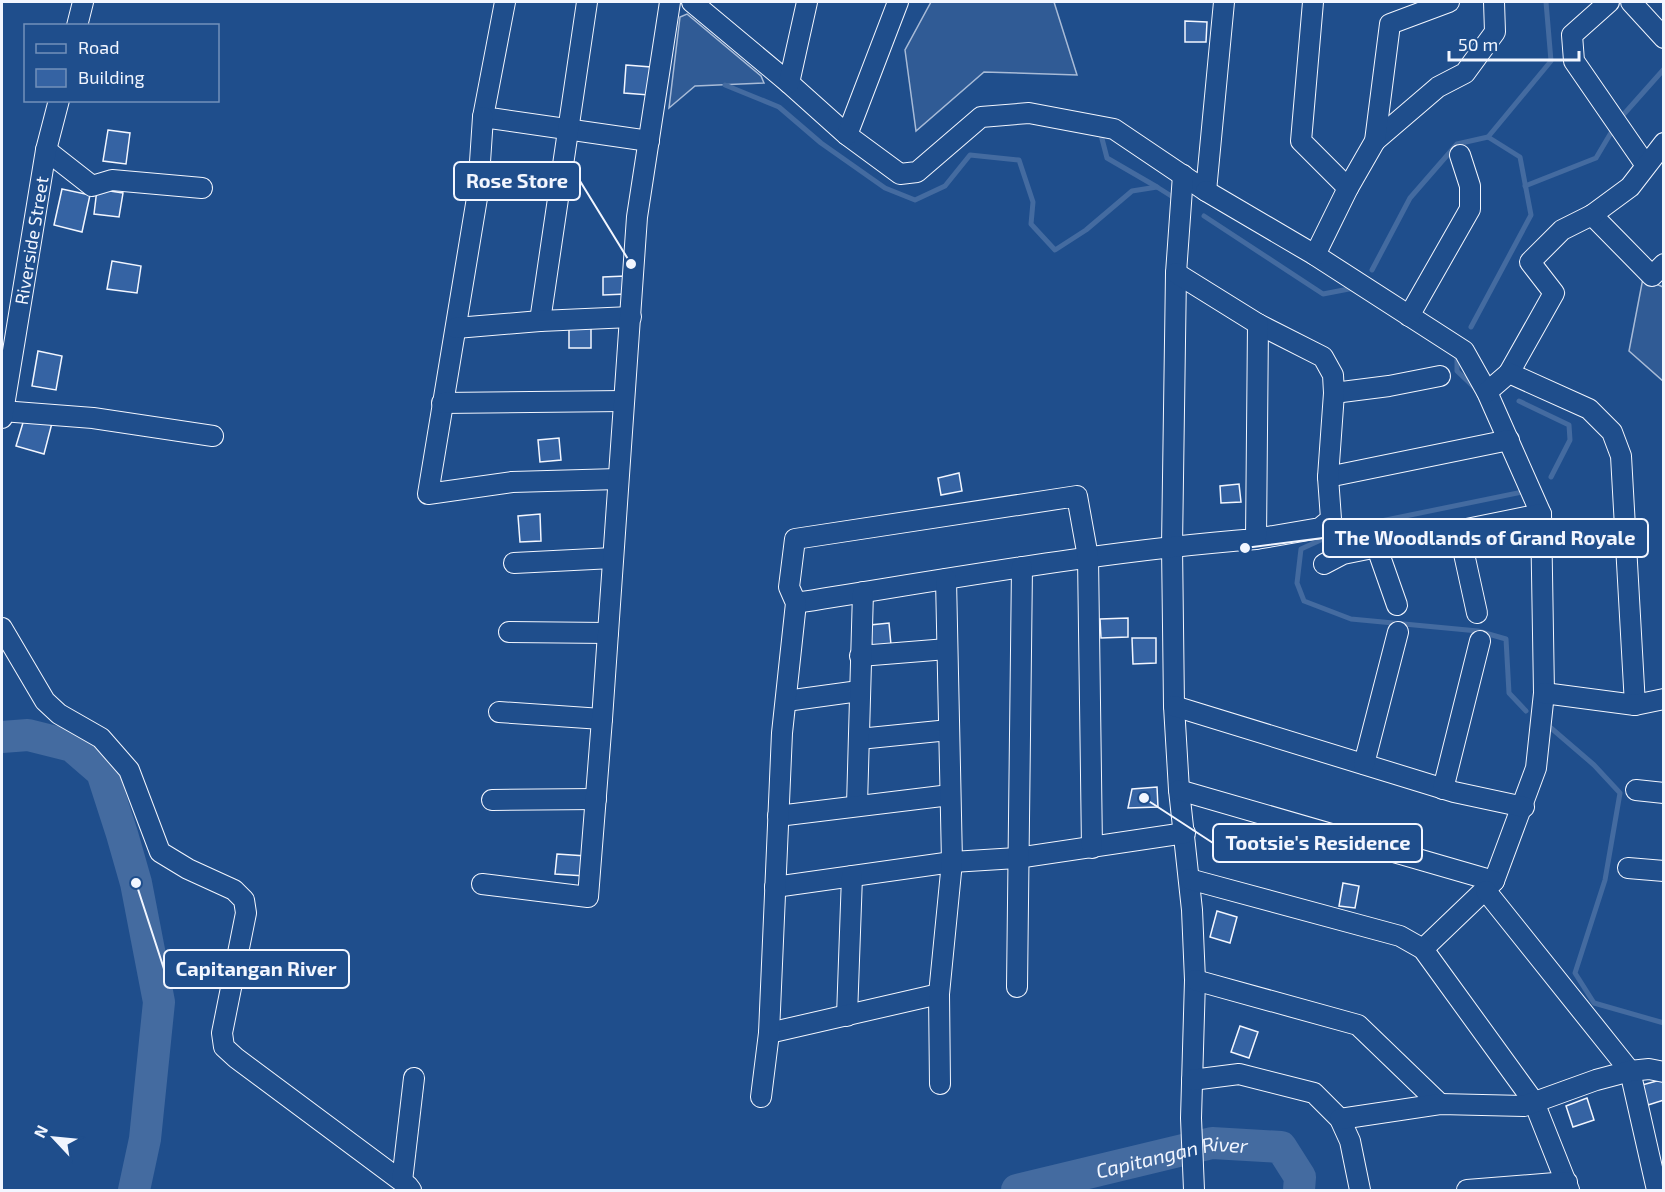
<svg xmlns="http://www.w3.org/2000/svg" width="1665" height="1192" viewBox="0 0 1665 1192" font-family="'Exo 2',sans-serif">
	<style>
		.built { fill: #305b95; stroke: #a8bbd7; stroke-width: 1.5 }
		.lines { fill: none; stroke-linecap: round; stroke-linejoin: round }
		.stream { stroke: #446ba0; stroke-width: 5 }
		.river { stroke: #446ba0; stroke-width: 32 }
		.building { fill: #3563a3; stroke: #f2f6ff; stroke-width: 1.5 }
		.minor-casing { stroke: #f2f6ff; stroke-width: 22 }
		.minor { stroke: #1f4e8c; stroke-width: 20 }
		.labels { text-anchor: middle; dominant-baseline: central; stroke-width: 4.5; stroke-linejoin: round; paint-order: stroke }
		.street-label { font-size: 18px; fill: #f2f6ff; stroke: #1f4e8c }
		.water-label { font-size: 20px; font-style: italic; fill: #f2f6ff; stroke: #1f4e8c }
		.leader { fill: none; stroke: #f2f6ff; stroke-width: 2 }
		.callout-dot { fill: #f2f6ff; stroke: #1f4e8c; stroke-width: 2 }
		.callout { fill: #1f4e8c; stroke: #f2f6ff; stroke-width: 2 }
		.callout-label { font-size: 20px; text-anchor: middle; font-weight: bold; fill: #f2f6ff }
	</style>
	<rect width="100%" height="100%" fill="#1f4e8c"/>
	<!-- built -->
	<g class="built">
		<polygon points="931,2 1054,2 1077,75 984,72 916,131 905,50"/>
		<polygon points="687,14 761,76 764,83 695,86 669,108 680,17"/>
		<polygon points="1643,278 1663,287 1663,381 1629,351"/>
	</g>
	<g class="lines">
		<!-- stream -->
		<g class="stream">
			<polyline points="725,85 779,107 821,143 885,188 915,200 945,186 970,155 1019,160 1033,202 1031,224 1055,250 1086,230 1132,191 1157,187 1176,199"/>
			<polyline points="1624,114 1664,69"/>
			<polyline points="1100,131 1107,158 1157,187"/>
			<polyline points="1488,137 1551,61 1546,2"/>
			<polyline points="1525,186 1596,158 1615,126"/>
			<polyline points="1204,216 1323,294 1354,288"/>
			<polyline points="1372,270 1410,198 1457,144 1488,137 1520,157 1531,215 1471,327"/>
			<polyline points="1457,353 1457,371 1476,389"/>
			<polyline points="1519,401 1569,425 1570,440 1551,477"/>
			<polyline points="1526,711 1509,693 1506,639 1478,631 1351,619 1304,601 1297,583 1301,549 1347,528 1527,491"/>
			<polyline points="1551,728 1594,765 1620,793 1605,880 1575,973 1594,1003 1664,1023"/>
		</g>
		<!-- river -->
		<g class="river">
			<polyline points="2,737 28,735 72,746 102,772 122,834 136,883 159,1002 145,1139 134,1190"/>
			<path id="s1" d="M 1017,1190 L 1212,1143 L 1281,1147 L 1300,1177 L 1299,1190"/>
		</g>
	</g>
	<!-- building -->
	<g class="building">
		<polygon points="1185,21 1207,22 1206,42 1185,42"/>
		<polygon points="626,65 651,67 649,95 624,93"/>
		<polygon points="108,130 130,133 126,164 103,161"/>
		<polygon points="62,189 90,195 82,232 54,225"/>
		<polygon points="97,189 123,193 119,217 94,214"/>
		<polygon points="112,261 141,266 137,293 107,289"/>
		<polygon points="625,276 626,294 603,295 603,277"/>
		<rect x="569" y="327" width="22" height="21"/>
		<polygon points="38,351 62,356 56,390 32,386"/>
		<polygon points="25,416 52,423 44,454 16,446"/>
		<polygon points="559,438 561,460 540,462 538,440"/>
		<polygon points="959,473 962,491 941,495 938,478"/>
		<polygon points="1239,484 1241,502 1221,503 1220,486"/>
		<polygon points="540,514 541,541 520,542 518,516"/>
		<polygon points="1128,618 1128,637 1101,638 1100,619"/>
		<polygon points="889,623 891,645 872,647 870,625"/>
		<polygon points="1132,638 1156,638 1156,663 1133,664"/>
		<polygon points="1157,787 1158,807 1128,808 1132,789"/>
		<polygon points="557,854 586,856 585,876 555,874"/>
		<polygon points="1343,883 1359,886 1355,908 1339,906"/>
		<polygon points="1217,911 1237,917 1230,943 1210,937"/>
		<polygon points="1240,1026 1258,1032 1249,1058 1231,1052"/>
		<polygon points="1664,1079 1664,1100 1648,1105 1642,1085"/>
		<polygon points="1587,1098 1594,1120 1573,1127 1566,1106"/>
	</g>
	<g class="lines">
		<defs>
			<g id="minor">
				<polyline points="505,2 483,117 649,141"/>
				<polyline points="692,2 789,83 847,135 900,174 917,172 981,117 1029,113 1114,129 1206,191 1224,2"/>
				<polyline points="1313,2 1301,141 1348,188"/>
				<polyline points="1609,2 1572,35 1574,61 1645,164"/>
				<polyline points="1631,2 1664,38"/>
				<polyline points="77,26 83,2"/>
				<polyline points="789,83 807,2"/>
				<polyline points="483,117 478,192 428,494 512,482 618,479"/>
				<polyline points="847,135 898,2"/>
				<polyline points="1375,141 1438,87 1465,73 1495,32 1494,2"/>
				<polyline points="46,150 92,186 112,180 202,188"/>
				<polyline points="1183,175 1176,273 1172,546 1174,706 1179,790 1192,910 1195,980 1191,1118 1194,1190"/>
				<polyline points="1206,191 1315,255 1464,351 1487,392 1541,514 1544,693 1536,768 1494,881 1423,949"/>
				<polyline points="1592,215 1652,276 1664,264"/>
				<polyline points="1315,255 1348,188 1375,141 1390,24 1449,2"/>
				<polyline points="1409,316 1470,209 1470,186 1460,155"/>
				<polyline points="540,321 587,2"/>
				<polyline points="456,328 540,321 631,317"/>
				<polyline points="1509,373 1554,293 1530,262 1562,230 1592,215 1630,187 1664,143"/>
				<polyline points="1487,392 1509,373 1589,409 1612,432 1621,456 1635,705"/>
				<polyline points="1334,393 1389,386 1440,376"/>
				<polyline points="442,403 623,401"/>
				<polyline points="2,411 93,418 213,436"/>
				<path id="s2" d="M 2,418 L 46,150 L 59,100"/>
				<polyline points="1328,477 1509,440"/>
				<polyline points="1459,531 1477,613"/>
				<polyline points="1256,539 1320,528 1331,519 1328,477 1334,393 1333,375 1323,357 1258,324"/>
				<polyline points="1377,548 1397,605"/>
				<polyline points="514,563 613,558"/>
				<polyline points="1324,564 1343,554 1541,514"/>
				<path d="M 796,603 C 949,579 1102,551 1256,539 L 1258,324 L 1176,273"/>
				<polyline points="2,628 45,701 59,714 101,738 129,770 160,852 188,869 234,890 244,900 246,913 222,1033 224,1047 236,1058 408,1186 411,1190"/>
				<polyline points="509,632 608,633"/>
				<polyline points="860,656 947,649"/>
				<polyline points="1544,693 1635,705 1664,699"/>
				<polyline points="786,701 859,691"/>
				<polyline points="1174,706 1454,792 1524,807"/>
				<polyline points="499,712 602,719"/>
				<polyline points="859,739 949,730"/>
				<polyline points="1364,764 1398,632"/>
				<polyline points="1443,789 1480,641"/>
				<polyline points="1179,790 1494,881"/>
				<polyline points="1636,790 1664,793"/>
				<polyline points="492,800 596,799"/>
				<polyline points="857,805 863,592"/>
				<polyline points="778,816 950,795"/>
				<polyline points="1628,868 1664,871"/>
				<polyline points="1189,879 1400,936 1423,949 1534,1102 1569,1190"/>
				<polyline points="482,884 588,897 602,719 637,217 670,2"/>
				<polyline points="775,887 952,862 1017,858 1185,833"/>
				<polyline points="1486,891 1630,1071 1657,1190"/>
				<polyline points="1195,980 1358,1025 1440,1104"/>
				<polyline points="1017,987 1022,567"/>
				<polyline points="847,1016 852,876"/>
				<polyline points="769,1033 939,994"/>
				<polyline points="1192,1080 1239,1074 1314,1093 1340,1119 1350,1141 1360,1190"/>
				<polyline points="940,1084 939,994 952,862 946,579"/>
				<polyline points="761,1097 769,1033 782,733 796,603 789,587 795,539 1077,496 1088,557 1092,848"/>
				<polyline points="1340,1119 1440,1104 1524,1106 1596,1080 1630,1071 1649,1069 1664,1072"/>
				<polyline points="402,1181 414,1078"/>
				<polyline points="1467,1190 1567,1182"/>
			</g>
		</defs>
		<!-- minor casing -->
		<use href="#minor" class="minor-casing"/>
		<!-- minor -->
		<use href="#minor" class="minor"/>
	</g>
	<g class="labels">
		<!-- street labels -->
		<g class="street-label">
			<text stroke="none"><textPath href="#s2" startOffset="180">Riverside Street</textPath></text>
		</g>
		<!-- water labels -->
		<g class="water-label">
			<text stroke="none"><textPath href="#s1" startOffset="159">Capitangan River</textPath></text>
		</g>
	</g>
	<!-- callouts -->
	<path class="leader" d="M631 264L580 181M1245 548L1323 538M1144 798L1213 843M136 883L164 969"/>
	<g class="callout-dot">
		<circle cx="631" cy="264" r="6"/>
		<circle cx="1245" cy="548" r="6"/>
		<circle cx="1144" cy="798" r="6"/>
		<circle cx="136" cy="883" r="6"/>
	</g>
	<g class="callout">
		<rect x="454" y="162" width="126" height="38" rx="6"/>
		<rect x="1323" y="519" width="325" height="38" rx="6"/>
		<rect x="1213" y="824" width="209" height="38" rx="6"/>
		<rect x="164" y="950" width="185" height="38" rx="6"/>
	</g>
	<g class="callout-label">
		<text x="517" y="188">Rose Store</text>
		<text x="1485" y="545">The Woodlands of Grand Royale</text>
		<text x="1318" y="850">Tootsie's Residence</text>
		<text x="256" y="976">Capitangan River</text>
	</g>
	<!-- border -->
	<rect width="1665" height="1192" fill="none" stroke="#f2f6ff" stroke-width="6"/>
	<!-- legend -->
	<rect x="24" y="24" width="195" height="78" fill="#1f4e8c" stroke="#7391ba" stroke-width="1.5"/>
	<rect x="36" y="44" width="30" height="9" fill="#1f4e8c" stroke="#7391ba" stroke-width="1.5"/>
	<text x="78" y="54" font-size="18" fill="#f2f6ff">Road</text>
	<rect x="36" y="69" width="30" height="18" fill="#3563a3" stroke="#7391ba" stroke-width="1.5"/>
	<text x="78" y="84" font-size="18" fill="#f2f6ff">Building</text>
	<!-- north arrow -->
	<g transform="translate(54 1138) rotate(296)" stroke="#1f4e8c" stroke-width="4.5" paint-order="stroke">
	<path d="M0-4.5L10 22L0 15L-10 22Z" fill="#f2f6ff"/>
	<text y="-9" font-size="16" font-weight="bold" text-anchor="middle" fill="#f2f6ff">N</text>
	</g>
	<!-- scale -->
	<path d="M1449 51v9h130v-9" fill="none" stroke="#f2f6ff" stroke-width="3"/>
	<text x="1458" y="51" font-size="18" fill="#f2f6ff" stroke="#1f4e8c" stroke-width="4.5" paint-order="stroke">50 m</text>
</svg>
